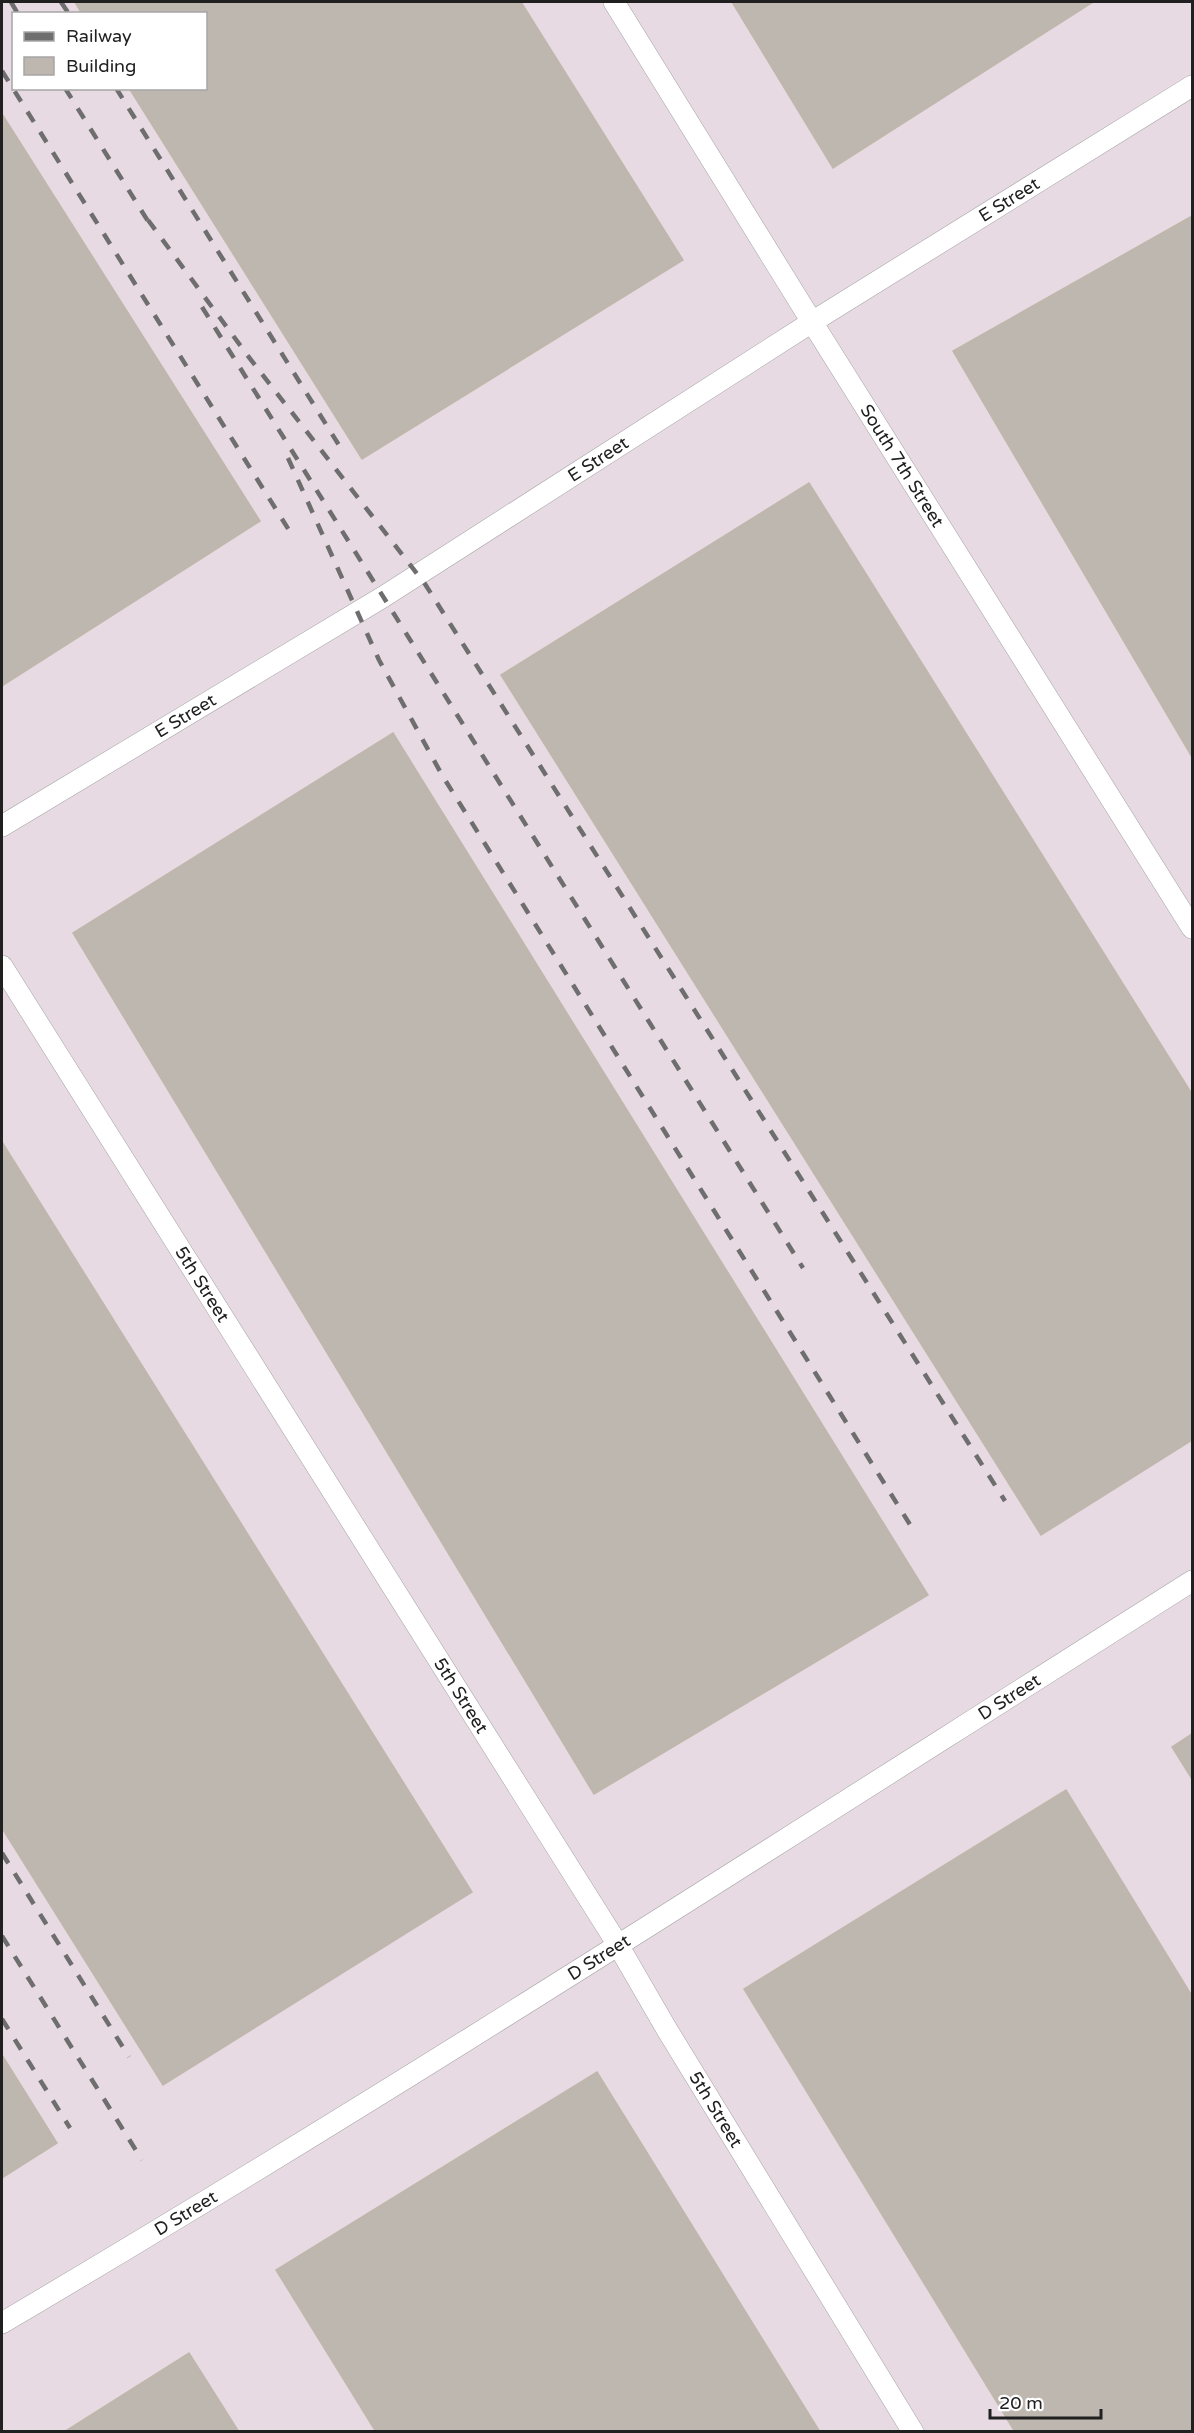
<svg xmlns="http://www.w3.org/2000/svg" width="1194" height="2433" viewBox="0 0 1194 2433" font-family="'Varela Round',sans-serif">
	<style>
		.industrial { fill: #e8dae3; fill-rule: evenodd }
		.building { fill: #bdb7b0; stroke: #c0b7ab; stroke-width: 1.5 }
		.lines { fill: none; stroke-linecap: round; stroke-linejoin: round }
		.service-casing { stroke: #a4a4a4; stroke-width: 22 }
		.service { stroke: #fff; stroke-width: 21 }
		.rail { stroke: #6e6e6e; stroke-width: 4.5; stroke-dasharray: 12 12; stroke-linecap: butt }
		.labels { text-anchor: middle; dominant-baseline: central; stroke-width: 4.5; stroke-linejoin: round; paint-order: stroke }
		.street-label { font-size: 18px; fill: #202020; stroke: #fff }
	</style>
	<rect width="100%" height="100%" fill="#f0eee7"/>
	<!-- industrial -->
	<path class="industrial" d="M 2,2 L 1192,2 L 1192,2431 L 2,2431 ZM 14,14 L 206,14 L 206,88 L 14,88 Z"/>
	<!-- building -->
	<g class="building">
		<polygon points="75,2 521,2 683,260 362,459 129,88 206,88 206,14 82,14"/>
		<polygon points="732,2 1093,2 833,168"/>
		<polygon points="2,114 260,521 2,686"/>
		<polygon points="1192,216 1192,757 953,351"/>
		<polygon points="809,483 1192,1094 1192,1440 1041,1535 501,675"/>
		<polygon points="393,733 928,1595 594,1794 73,933"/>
		<polygon points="2,1142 472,1892 163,2085 2,1828"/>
		<polygon points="1192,1734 1192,1779 1172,1747"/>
		<polygon points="1066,1790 1192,1996 1192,2432 1015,2432 744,1989"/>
		<polygon points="2,2055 57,2143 2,2178"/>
		<polygon points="597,2072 820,2432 376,2432 276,2270"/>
		<polygon points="189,2353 239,2432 64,2432"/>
	</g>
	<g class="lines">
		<defs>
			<g id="service">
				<path id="s1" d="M 614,2 L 812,322 L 1192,928"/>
				<path id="s2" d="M 2,826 L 383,597 L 812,322 L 1192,86"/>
				<path id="s3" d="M 2,966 L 618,1945 L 666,2028 L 913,2432"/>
				<path id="s4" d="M 2,2323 C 404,2086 797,1831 1192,1581"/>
			</g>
		</defs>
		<!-- service casing -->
		<use href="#service" class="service-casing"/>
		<!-- service -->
		<use href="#service" class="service"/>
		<!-- rail -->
		<g class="rail">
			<polyline points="11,2 18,14"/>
			<polyline points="61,2 69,14"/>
			<polyline points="2,71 292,535"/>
			<polyline points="65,88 151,226"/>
			<polyline points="116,88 342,450"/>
			<polyline points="148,220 248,356 425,584 1005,1501"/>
			<polyline points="202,307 803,1268"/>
			<polyline points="288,458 379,660 442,775 914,1531"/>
			<polyline points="2,1853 129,2057"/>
			<polyline points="2,1936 142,2160"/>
			<polyline points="2,2019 70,2128"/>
		</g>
	</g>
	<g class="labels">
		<!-- street labels -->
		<g class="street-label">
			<text stroke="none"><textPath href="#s2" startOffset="1186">E Street</textPath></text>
			<text stroke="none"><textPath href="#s2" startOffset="700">E Street</textPath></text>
			<text stroke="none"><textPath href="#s1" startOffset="546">South 7th Street</textPath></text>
			<text stroke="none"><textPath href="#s2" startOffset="214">E Street</textPath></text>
			<text stroke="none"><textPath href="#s3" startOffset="376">5th Street</textPath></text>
			<text stroke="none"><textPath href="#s3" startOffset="862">5th Street</textPath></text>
			<text stroke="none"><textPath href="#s4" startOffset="1186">D Street</textPath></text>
			<text stroke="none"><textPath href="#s4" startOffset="700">D Street</textPath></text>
			<text stroke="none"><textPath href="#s3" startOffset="1348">5th Street</textPath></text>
			<text stroke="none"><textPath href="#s4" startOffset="214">D Street</textPath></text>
		</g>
	</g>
	<!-- border -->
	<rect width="1194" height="2433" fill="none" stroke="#202020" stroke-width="6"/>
	<!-- legend -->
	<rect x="12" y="12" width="195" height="78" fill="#ffffff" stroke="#a6a6a6" stroke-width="1.5"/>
	<rect x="24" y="32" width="30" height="9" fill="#6e6e6e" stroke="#a6a6a6" stroke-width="1.5"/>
	<text x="66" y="42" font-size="18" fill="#202020">Railway</text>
	<rect x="24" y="57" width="30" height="18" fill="#bdb7b0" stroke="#a6a6a6" stroke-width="1.5"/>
	<text x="66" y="72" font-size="18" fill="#202020">Building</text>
	<!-- scale -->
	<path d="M990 2409v9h111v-9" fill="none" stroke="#202020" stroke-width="3"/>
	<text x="999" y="2409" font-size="18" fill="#202020" stroke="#ffffff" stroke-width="4.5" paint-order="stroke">20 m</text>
</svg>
